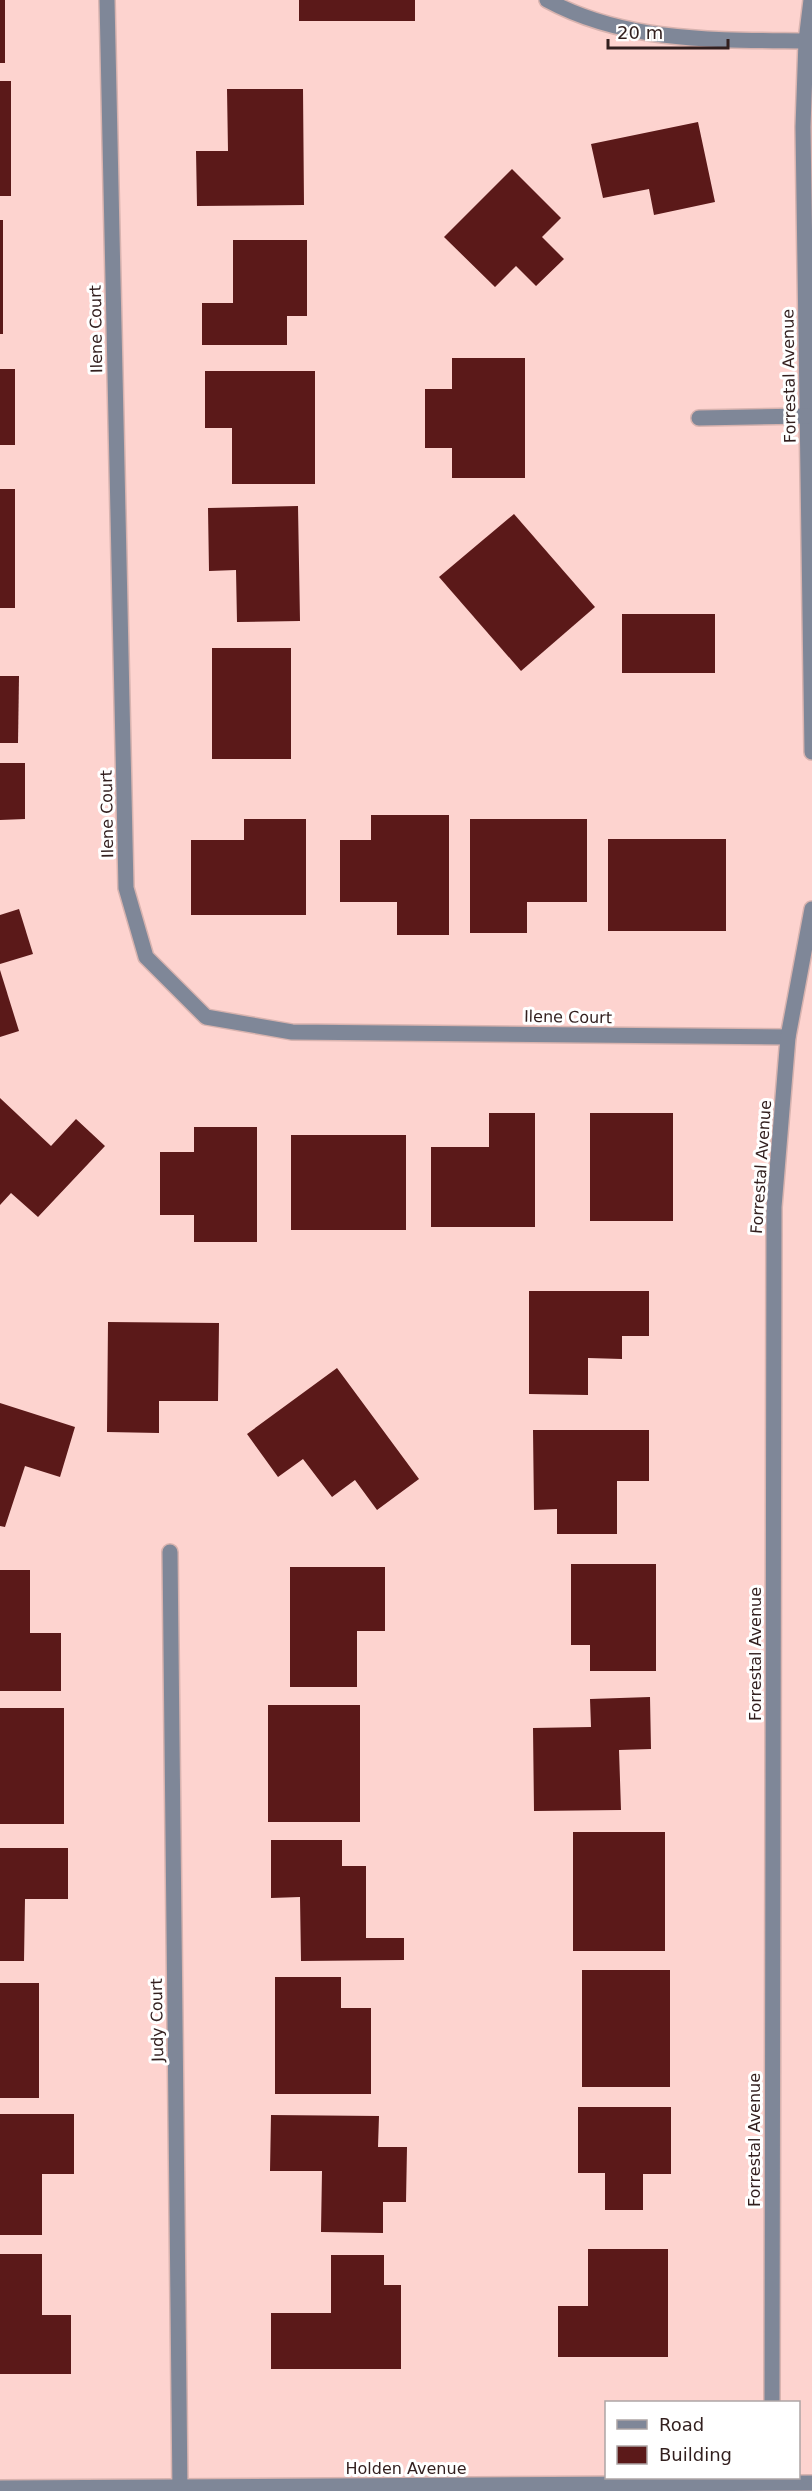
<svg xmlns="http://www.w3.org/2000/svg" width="812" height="2491" viewBox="0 0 812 2491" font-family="'DejaVu Sans',sans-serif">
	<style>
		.building { fill: #5b1919 }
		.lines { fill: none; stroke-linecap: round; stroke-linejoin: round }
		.minor-casing { stroke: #d8b3af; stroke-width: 18 }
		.minor { stroke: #7f8798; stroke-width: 15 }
		.labels { text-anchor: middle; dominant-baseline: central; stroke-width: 6; stroke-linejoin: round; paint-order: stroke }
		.street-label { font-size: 16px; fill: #321f1e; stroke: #fff }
	</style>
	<rect width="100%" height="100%" fill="#fdd3cf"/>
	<!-- building -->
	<g class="building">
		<rect x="0" y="0" width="5" height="63"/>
		<rect x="299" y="0" width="116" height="21"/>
		<rect x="0" y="81" width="11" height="115"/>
		<polygon points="227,89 303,89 304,205 197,206 196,151 228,151"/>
		<polygon points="698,122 715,202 654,215 649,189 603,198 591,144"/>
		<polygon points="512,169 561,218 542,237 564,259 536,286 516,266 495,287 444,237"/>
		<rect x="0" y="220" width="3" height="114"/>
		<polygon points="233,240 307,240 307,316 287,316 287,345 202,345 202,303 233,303"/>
		<polygon points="452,358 525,358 525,478 452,478 452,448 425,448 425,389 452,389"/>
		<rect x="0" y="369" width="15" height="76"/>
		<polygon points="205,371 315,371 315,484 232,484 232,428 205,428"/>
		<rect x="0" y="489" width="15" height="119"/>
		<polygon points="298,506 300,621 237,622 236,570 209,571 208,508"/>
		<polygon points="514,514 595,607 521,671 439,577"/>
		<rect x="622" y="614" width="93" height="59"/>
		<rect x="212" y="648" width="79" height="111"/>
		<polygon points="0,676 19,676 18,743 0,743"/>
		<polygon points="0,763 25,763 25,819 0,820"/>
		<polygon points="371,815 449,815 449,935 397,935 397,902 340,902 340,840 371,840"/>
		<polygon points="244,819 306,819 306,915 191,915 191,840 244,840"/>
		<polygon points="470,819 587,819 587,902 527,902 527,933 470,933"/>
		<rect x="608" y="839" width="118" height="92"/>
		<polygon points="19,909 33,954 0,964 0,915"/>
		<polygon points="0,970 19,1031 0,1037"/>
		<polygon points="0,1098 51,1146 76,1119 105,1146 38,1217 11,1193 0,1205"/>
		<polygon points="489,1113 535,1113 535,1227 431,1227 431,1147 489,1147"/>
		<rect x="590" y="1113" width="83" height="108"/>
		<polygon points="194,1127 257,1127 257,1242 194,1242 194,1215 160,1215 160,1152 194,1152"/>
		<rect x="291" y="1135" width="115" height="95"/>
		<polygon points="529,1291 649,1291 649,1336 622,1336 622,1359 588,1358 588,1395 529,1394"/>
		<polygon points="108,1322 219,1323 218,1401 159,1401 159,1433 107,1432"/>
		<polygon points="337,1368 419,1479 377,1510 355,1480 332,1497 303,1459 278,1477 247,1434"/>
		<polygon points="0,1403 75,1427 60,1477 25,1466 5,1527 0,1526"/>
		<polygon points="533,1430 649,1430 649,1481 617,1481 617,1534 557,1534 557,1509 534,1510"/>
		<polygon points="571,1564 656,1564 656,1671 590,1671 590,1645 571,1645"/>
		<polygon points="290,1567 385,1567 385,1631 357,1631 357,1687 290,1687"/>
		<polygon points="0,1570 30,1570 30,1633 61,1633 61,1691 0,1691"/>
		<polygon points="650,1697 651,1749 619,1750 621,1810 534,1811 533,1728 591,1727 590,1699"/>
		<rect x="268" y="1705" width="92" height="117"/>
		<rect x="0" y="1708" width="64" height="116"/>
		<rect x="573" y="1832" width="92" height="119"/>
		<polygon points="271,1840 342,1840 342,1866 366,1866 366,1938 404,1938 404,1960 301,1961 300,1897 271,1898"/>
		<polygon points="0,1848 68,1848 68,1899 25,1899 24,1961 0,1961"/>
		<rect x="582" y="1970" width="88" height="117"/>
		<polygon points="275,1977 341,1977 341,2008 371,2008 371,2094 275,2094"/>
		<rect x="0" y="1983" width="39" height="115"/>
		<polygon points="578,2107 671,2107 671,2174 643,2174 643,2210 605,2210 605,2173 578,2173"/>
		<polygon points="0,2114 74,2114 74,2174 42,2174 42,2235 0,2235"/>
		<polygon points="271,2115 379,2116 378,2147 407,2147 406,2202 383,2202 383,2233 321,2232 322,2171 270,2171"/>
		<polygon points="588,2249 668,2249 668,2357 558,2357 558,2306 588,2306"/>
		<polygon points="0,2254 42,2254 42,2315 71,2315 71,2374 0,2374"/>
		<polygon points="331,2255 384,2255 384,2285 401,2285 401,2369 271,2369 271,2313 331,2313"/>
	</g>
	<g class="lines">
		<defs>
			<g id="minor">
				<polyline points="107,0 126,888 146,957 206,1017 292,1032 788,1037"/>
				<path d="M 547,0 C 626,43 719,40 806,41"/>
				<polyline points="811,0 806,41 803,127 812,752"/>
				<polyline points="699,418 807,416"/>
				<polyline points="170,1552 180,2491"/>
				<polyline points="772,2402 774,1207 788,1037 812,909"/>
				<polyline points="0,2488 812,2483"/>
			</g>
		</defs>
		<!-- minor casing -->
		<use href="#minor" class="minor-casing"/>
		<!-- minor -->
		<use href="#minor" class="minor"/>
	</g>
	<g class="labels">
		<!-- street labels -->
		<g class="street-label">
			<text transform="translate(96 329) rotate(-91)">Ilene Court</text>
			<text transform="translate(789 376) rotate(-91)">Forrestal Avenue</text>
			<text transform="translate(107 814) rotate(-91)">Ilene Court</text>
			<text transform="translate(568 1017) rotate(1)">Ilene Court</text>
			<text transform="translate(761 1167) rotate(-86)">Forrestal Avenue</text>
			<text transform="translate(755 1654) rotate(-90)">Forrestal Avenue</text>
			<text transform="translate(157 2020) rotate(-91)">Judy Court</text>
			<text transform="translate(754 2140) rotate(-90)">Forrestal Avenue</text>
			<text x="406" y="2468">Holden Avenue</text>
		</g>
	</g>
	<!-- legend -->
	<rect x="605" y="2401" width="195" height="78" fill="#ffffff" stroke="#ada5a5" stroke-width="1.5"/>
	<rect x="617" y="2420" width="30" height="9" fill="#7f8798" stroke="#ada5a5" stroke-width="1.5"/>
	<text x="659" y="2431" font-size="18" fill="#321f1e">Road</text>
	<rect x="617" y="2446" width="30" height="18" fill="#5b1919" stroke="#ada5a5" stroke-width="1.5"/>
	<text x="659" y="2461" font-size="18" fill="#321f1e">Building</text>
	<!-- scale -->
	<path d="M608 39v9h120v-9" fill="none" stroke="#321f1e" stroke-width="3"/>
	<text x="617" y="39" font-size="18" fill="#321f1e" stroke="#ffffff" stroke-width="4.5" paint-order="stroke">20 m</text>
</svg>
